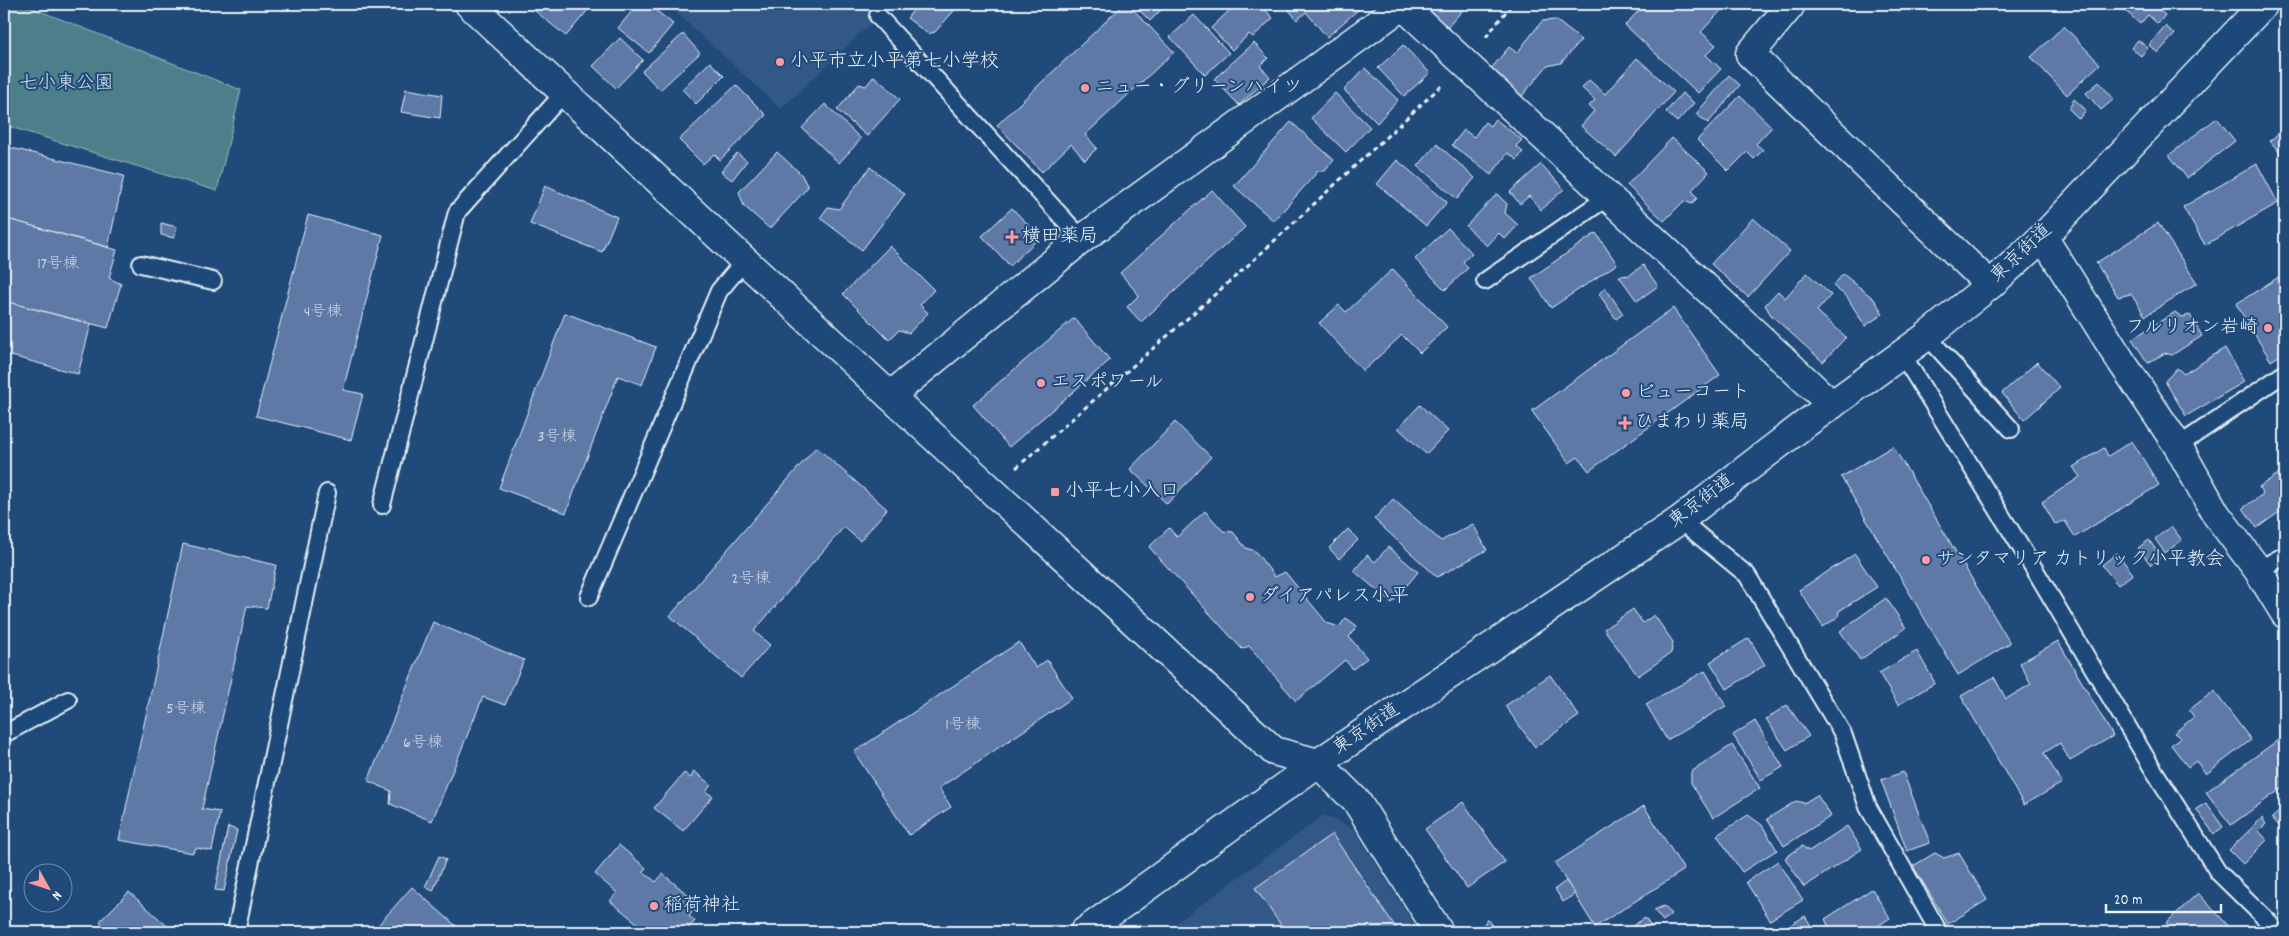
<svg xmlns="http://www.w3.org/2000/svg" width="2289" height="936" viewBox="0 0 2289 936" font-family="Dekko,'Klee One',sans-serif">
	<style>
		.built { fill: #325887 }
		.green { fill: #4e7f8a; stroke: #9bb8c1 }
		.building { fill: #5e79a6; stroke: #e8f1f8 }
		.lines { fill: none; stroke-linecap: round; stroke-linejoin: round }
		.lane-casing { stroke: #e8f1f8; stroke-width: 20 }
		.street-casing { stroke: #e8f1f8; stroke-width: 31 }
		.secondary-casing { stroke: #e8f1f8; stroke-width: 31 }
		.path { stroke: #e8f1f8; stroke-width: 3; stroke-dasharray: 5 4; stroke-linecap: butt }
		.lane { stroke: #1f4a7a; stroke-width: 16 }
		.street { stroke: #1f4a7a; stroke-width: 28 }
		.secondary { stroke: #1f4a7a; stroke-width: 28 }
		.poi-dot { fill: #ff9aa2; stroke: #1f4a7a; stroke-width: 2 }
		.labels { text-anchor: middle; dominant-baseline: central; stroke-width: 4; stroke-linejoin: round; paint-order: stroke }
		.number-label { font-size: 16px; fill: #c6d3e4 }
		.poi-label { font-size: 19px; fill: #e8f1f8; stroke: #1f4a7a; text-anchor: start }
		.park-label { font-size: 19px; fill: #d1e0e8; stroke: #1f4a7a }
		.street-label { font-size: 19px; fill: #e8f1f8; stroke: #1f4a7a }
	</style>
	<rect width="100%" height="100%" fill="#1f4a7a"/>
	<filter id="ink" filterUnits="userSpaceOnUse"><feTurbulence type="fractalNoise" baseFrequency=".02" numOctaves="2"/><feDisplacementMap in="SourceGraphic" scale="10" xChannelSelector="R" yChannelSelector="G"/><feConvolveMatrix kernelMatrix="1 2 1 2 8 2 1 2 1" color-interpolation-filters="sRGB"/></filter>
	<g filter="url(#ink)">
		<!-- built -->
		<g class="built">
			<polygon points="667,4 891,4 781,109"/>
			<polygon points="1324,815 1354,829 1419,932 1187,932 1176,923"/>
		</g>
		<!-- green -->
		<polygon class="green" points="4,4 22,4 241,90 217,191 4,125"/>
		<!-- building -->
		<g class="building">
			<polygon points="541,4 593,4 566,36 535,11"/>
			<polygon points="638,4 648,4 673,24 649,53 618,28"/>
			<polygon points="918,4 960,4 935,32 928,34 907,18"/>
			<polygon points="1124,4 1128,4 1174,52 1085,135 1097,148 1085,160 1071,144 1042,172 997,125"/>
			<polygon points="1133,4 1167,4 1150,21"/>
			<polygon points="1236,4 1260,4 1273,18 1253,37 1249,34 1232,50 1211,28"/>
			<polygon points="1296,4 1355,4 1359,9 1327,37 1306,12 1297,20 1289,10"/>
			<polygon points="1424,4 1468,4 1446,29 1421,8"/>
			<polygon points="1645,4 1727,4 1701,32 1716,45 1706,55 1721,69 1698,93 1625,25"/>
			<polygon points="2118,4 2164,4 2159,10 2165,15 2158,24 2148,15 2140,24"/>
			<polygon points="1194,15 1229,53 1205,75 1170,37"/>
			<polygon points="1556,20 1581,40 1561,63 1547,66 1522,96 1490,70 1509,47 1517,53 1542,21"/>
			<polygon points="2064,26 2100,64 2067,95 2031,57"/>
			<polygon points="2165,26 2175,34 2158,53 2149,45"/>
			<polygon points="683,34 700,53 660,90 642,71"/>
			<polygon points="620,38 643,60 616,88 593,66"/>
			<polygon points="2138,40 2148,48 2141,56 2131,48"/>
			<polygon points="1254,43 1268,58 1260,66 1270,77 1239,105 1214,79"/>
			<polygon points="1403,45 1430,73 1404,96 1378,68"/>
			<polygon points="1637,58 1674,92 1616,157 1581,126 1594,111 1589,106 1595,100 1582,88 1589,80 1605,94"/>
			<polygon points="710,62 724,76 696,104 682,89"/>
			<polygon points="1365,68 1398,100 1377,123 1344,90"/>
			<polygon points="1729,75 1740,85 1708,123 1696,114"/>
			<polygon points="874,76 900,99 867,136 837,110 859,84 866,86"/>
			<polygon points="2099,82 2114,99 2101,110 2086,93"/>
			<polygon points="736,85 766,115 720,160 714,154 703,164 679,140"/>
			<polygon points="406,89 442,95 440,118 401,112"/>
			<polygon points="1335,93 1370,127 1346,152 1311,118"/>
			<polygon points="1682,93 1694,103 1677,122 1666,112"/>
			<polygon points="1740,96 1772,127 1756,144 1763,150 1754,159 1747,152 1728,171 1697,140"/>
			<polygon points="2074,99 2086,110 2079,119 2069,109"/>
			<polygon points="825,104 861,139 839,163 802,128"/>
			<polygon points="2217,118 2235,141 2187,178 2169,155"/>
			<polygon points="1495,119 1522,140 1516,146 1523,152 1517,160 1508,153 1491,175 1452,145 1464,130 1474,137 1485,122 1490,126"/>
			<polygon points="1291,122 1334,160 1325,171 1318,171 1274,221 1234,186"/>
			<polygon points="2285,127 2285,159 2270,141"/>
			<polygon points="1672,138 1709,172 1692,190 1697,198 1692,204 1684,201 1664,221 1627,185"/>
			<polygon points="1437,144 1475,178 1457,199 1418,166"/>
			<polygon points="4,146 124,176 108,247 4,218"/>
			<polygon points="777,152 801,174 808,187 770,229 744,206 739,192"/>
			<polygon points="737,153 747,161 732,180 721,172"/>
			<polygon points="1397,160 1447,202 1426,226 1377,184"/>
			<polygon points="1541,164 1564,189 1541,210 1529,196 1520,204 1510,192"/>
			<polygon points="2257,164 2278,203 2205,245 2183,207"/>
			<polygon points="870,167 905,194 862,250 820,218 828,207 839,209"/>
			<polygon points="545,186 617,217 602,252 530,224"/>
			<polygon points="1212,190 1245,227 1141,322 1127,307 1139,295 1120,273"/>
			<polygon points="1497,194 1507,204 1505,213 1518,225 1505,239 1499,233 1487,246 1466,226"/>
			<polygon points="1012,208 1040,237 1010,266 982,236"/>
			<polygon points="308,215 383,235 343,390 363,394 351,440 256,416"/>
			<polygon points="4,218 117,250 109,278 121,284 108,328 4,301"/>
			<polygon points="1753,218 1790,251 1748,297 1711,264"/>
			<polygon points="161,223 177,227 174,238 161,235"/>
			<polygon points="2158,223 2197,283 2145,316 2131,294 2118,297 2096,263"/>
			<polygon points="1448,228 1472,253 1463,262 1468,268 1445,290 1415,259"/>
			<polygon points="1596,233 1617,264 1551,308 1531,278"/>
			<polygon points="890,246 934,290 920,305 928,313 909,333 899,330 889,340 843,294"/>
			<polygon points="1643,265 1658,286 1637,301 1619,276 1630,275"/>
			<polygon points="1393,269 1447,327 1420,353 1402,335 1363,371 1319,323 1339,305 1346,312"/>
			<polygon points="1807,273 1831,295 1817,311 1846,337 1823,362 1771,315 1765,305 1778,291 1785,298"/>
			<polygon points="2285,273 2285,352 2271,361 2236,304"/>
			<polygon points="1843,274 1874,299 1883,314 1865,326 1847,297 1833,286"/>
			<polygon points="1605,287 1623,314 1616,319 1599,294"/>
			<polygon points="4,301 91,324 78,374 4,354"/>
			<polygon points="1673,308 1720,375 1589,471 1578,457 1569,463 1532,411"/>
			<polygon points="2175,312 2182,317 2190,315 2202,336 2172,355 2165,353 2148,363 2132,339"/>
			<polygon points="565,313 656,347 642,385 618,376 566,513 499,488"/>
			<polygon points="1074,318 1110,360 1009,447 973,405"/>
			<polygon points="2225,348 2244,382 2186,416 2165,381 2177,368 2184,374"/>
			<polygon points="2037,362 2060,388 2024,420 2002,393"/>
			<polygon points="1420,405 1448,431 1426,454 1398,428"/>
			<polygon points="1175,422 1211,457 1167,504 1130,469"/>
			<polygon points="2132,441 2159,485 2075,537 2065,521 2055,524 2042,502 2080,477 2073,467 2104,448 2108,456"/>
			<polygon points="1893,446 2010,643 1958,675 1841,477"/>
			<polygon points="816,447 887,509 860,541 844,527 754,631 770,645 741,678 670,616"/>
			<polygon points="2281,472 2285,479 2285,508 2257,528 2243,508 2263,494 2259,487"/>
			<polygon points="1393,499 1441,541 1473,524 1487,550 1437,577 1374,519"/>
			<polygon points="1205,511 1223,531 1233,532 1246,548 1255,551 1275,577 1285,572 1327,623 1339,627 1346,618 1357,626 1349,637 1367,658 1353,669 1345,660 1296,701 1249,646 1242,649 1149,547 1169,528 1177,537"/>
			<polygon points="2171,526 2182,540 2165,553 2155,539"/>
			<polygon points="1348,529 1358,540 1339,559 1329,548"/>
			<polygon points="2149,540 2161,557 2151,565 2138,548"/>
			<polygon points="183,544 276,565 267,608 247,606 202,809 220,812 212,851 196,848 193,853 119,840"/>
			<polygon points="1388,547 1418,572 1392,603 1354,571 1367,555 1375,562"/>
			<polygon points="2117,553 2133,574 2118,585 2102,565"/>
			<polygon points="1855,554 1877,587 1839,611 1838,617 1823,627 1799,590"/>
			<polygon points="1886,598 1906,628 1860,660 1840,631"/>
			<polygon points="1633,609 1643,623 1654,615 1673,642 1671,653 1638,676 1604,629"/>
			<polygon points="433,622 524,660 505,705 483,697 432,821 390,804 391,791 368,781"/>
			<polygon points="1749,638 1765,665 1727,689 1710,662"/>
			<polygon points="2058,641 2113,736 2070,761 2060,743 2044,753 2062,783 2024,805 1961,696 1994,677 2006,699 2031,684 2020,663"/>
			<polygon points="1019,642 1036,668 1047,660 1072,698 939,788 951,807 909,835 854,752"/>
			<polygon points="1917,651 1935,683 1898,705 1879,673"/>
			<polygon points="1705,671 1726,706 1667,740 1646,704"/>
			<polygon points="1550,675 1579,716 1535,747 1505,706"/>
			<polygon points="2214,691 2251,740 2206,774 2196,761 2188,767 2171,745 2181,738 2174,733 2194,717 2189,710"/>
			<polygon points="1787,705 1809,736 1787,750 1766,719"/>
			<polygon points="1755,721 1783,767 1761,780 1733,735"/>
			<polygon points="2285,735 2285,786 2231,825 2206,792"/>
			<polygon points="1732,745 1760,788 1713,818 1691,783 1691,772"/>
			<polygon points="694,771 711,785 706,792 713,796 683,831 654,808 684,773 691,778"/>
			<polygon points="1903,772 1930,843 1907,851 1881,780"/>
			<polygon points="1817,795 1831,816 1784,846 1767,819 1796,801 1804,803"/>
			<polygon points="1463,802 1505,862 1467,888 1425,829"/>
			<polygon points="2206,803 2223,827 2214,834 2196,809"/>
			<polygon points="1644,806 1684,870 1595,927 1555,863"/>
			<polygon points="2285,806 2285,823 2280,827 2272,818"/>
			<polygon points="1748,815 1762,825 1777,850 1742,872 1717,835"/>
			<polygon points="2262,818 2266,824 2259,831 2267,840 2243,864 2229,850"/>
			<polygon points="1847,826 1862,849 1804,887 1785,858 1802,846 1809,851"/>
			<polygon points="228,827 237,830 224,891 215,890"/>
			<polygon points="1332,834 1399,932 1286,932 1255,888"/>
			<polygon points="619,845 646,868 643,872 656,882 663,874 699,904 689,916 695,921 685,932 648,932 610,901 617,893 595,874"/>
			<polygon points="1935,853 1944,858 1959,853 1987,900 1948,924 1913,866"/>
			<polygon points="439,856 446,859 433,891 425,887"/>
			<polygon points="1778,861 1803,900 1770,920 1746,882"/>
			<polygon points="1566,881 1575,894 1563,902 1555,889"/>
			<polygon points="412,887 463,932 372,932"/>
			<polygon points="1872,889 1890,918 1869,932 1831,932 1825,919"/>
			<polygon points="129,892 174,932 109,932 105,928 100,921"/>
			<polygon points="2198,893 2234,932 2175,932 2166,923"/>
			<polygon points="1664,906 1671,914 1663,921 1654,910"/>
			<polygon points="1805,916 1815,932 1779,932"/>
			<polygon points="1645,918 1653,930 1650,932 1623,932"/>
			<polygon points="1487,919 1497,932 1482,932 1481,930"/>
		</g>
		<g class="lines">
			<defs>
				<g id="lane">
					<polyline points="878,16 1082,239"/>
					<polyline points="141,264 213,281"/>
					<polyline points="1485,281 1608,197"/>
					<polyline points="1927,336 2011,429"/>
					<polyline points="1902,354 2038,575 2148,761 2218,872 2268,921 2275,932"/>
					<polyline points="2178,446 2285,373"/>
					<polyline points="382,505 457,212 563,94"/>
					<polyline points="1680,520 1747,575 1843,734 1868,807 1939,932"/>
					<polyline points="2258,570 2285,555"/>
					<polyline points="589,597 719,291 745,260"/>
					<polyline points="4,734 68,700"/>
					<polyline points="236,932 327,493"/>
				</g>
				<g id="street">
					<polyline points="469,4 975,475 1274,751 1318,763 1357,802 1439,932"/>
					<polyline points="1401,4 1832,405"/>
					<polyline points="1788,4 1790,6 1750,54 1990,285"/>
					<polyline points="2043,237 2121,361 2178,446 2216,514 2258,570 2285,614"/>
					<polyline points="890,396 1082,239 1403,5"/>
				</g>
				<polyline id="secondary" points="1084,932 1318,763 1680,520 1801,427 1927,336 1990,285 2043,237 2264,4"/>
			</defs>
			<!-- lane casing -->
			<use href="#lane" class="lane-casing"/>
			<!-- street casing -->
			<use href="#street" class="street-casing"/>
			<!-- secondary casing -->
			<use href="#secondary" class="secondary-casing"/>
			<!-- path -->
			<g class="path">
				<polyline points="1486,37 1512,4"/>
				<polyline points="1016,468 1244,269 1441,86"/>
			</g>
			<!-- lane -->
			<use href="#lane" class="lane"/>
			<!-- street -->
			<use href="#street" class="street"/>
			<!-- secondary -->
			<use href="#secondary" class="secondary"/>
		</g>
	</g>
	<!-- markers -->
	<g class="poi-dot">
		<circle cx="780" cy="62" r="5"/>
		<circle cx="1085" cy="88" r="5"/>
		<path d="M1009.5 229.5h5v5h5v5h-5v5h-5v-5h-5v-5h5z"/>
		<circle cx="2268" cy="328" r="5"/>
		<circle cx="1041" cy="383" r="5"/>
		<circle cx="1626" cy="393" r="5"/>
		<path d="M1622.5 415.5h5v5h5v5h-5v5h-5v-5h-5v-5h5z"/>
		<rect x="1050" y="487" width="10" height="10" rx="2.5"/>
		<circle cx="1926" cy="560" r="5"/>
		<circle cx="1250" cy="597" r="5"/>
		<circle cx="654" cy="906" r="5"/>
	</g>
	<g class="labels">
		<!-- number labels -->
		<g class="number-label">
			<text x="58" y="264">17号棟</text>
			<text x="323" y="312">4号棟</text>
			<text x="557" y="437">3号棟</text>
			<text x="751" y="579">2号棟</text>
			<text x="186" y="709">5号棟</text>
			<text x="963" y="725">1号棟</text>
			<text x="423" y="743">6号棟</text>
		</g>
		<!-- poi labels -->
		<g class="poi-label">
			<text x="790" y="62">小平市立小平第七小学校</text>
			<text x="1095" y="88">ニュー・グリーンハイツ</text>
			<text x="1022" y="237">横田薬局</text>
			<text x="2258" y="328" text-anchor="end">フルリオン岩崎</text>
			<text x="1051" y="383">エスポワール</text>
			<text x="1636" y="393">ビューコート</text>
			<text x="1635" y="423">ひまわり薬局</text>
			<text x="1065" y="492">小平七小入口</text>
			<text x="1936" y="560">サンタマリア カトリック小平教会</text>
			<text x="1260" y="597">ダイアパレス小平</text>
			<text x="664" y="906">稲荷神社</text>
		</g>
		<!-- park labels -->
		<g class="park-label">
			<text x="66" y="84">七小東公園</text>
		</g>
		<!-- street labels -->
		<g class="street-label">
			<text transform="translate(2022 254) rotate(-43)">東京街道</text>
			<text transform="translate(1702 502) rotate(-37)">東京街道</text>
			<text transform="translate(1367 730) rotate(-34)">東京街道</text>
		</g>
	</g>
	<!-- margin -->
	<rect width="2289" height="936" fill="none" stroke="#1f4a7a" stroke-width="20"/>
	<rect x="10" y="10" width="2269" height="916" fill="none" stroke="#e8f1f8" stroke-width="2" filter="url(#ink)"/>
	<!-- north arrow -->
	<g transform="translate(48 888) rotate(130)"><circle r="24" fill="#1f4a7a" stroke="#6f8dac"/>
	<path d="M0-4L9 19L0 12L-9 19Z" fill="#ff9aa2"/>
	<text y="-8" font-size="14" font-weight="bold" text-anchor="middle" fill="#e8f1f8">N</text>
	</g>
	<!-- scale -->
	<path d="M2106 904v8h115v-8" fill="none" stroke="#e8f1f8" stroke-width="2.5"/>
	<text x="2114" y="904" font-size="15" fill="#e8f1f8" stroke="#1f4a7a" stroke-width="4" paint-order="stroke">20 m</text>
</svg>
